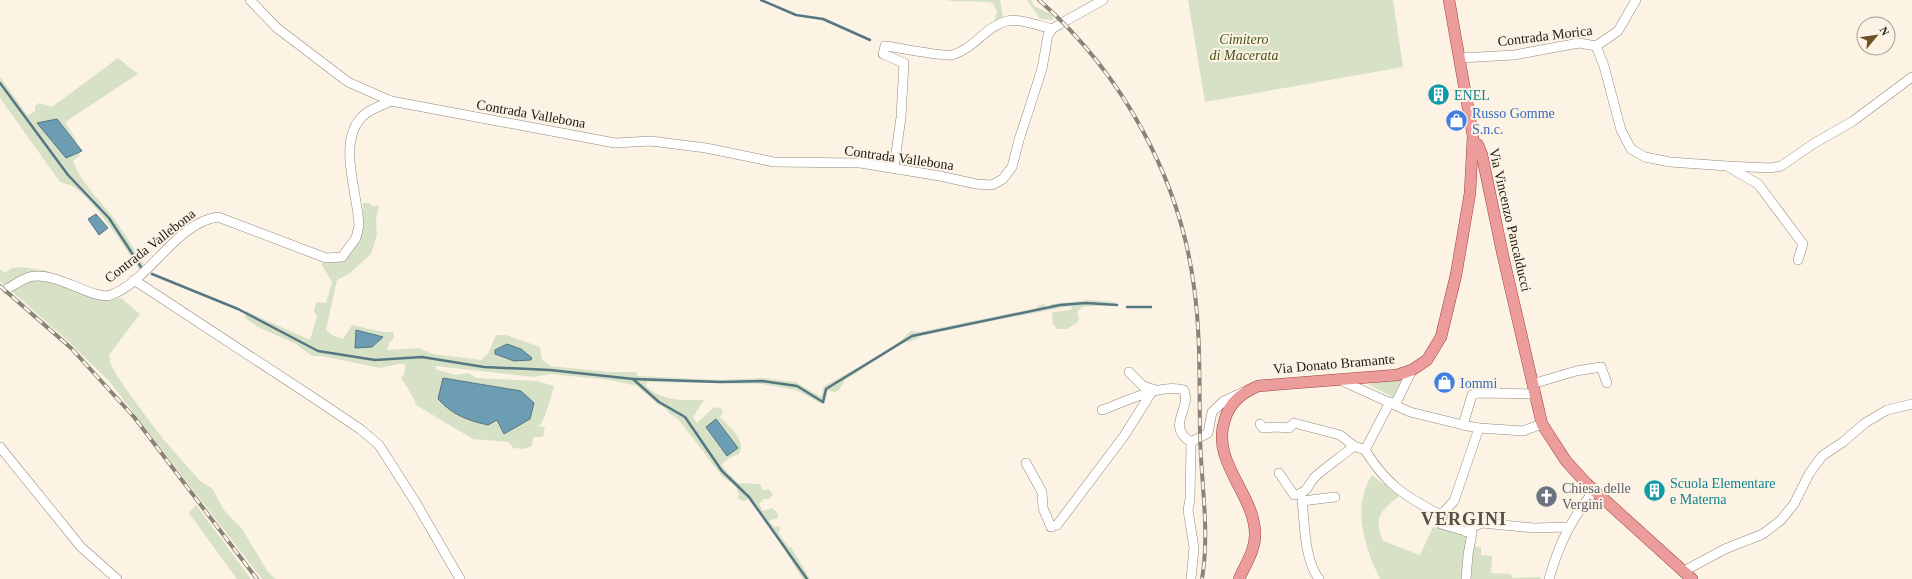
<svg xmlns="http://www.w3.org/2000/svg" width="1912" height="579" viewBox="0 0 1912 579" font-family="Georgia,serif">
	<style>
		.green { fill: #d7e1c6 }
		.water { fill: #6d9db2; stroke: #557683 }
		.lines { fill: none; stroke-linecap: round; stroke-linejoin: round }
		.stream { stroke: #557683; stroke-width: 2.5 }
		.minor-casing { stroke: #91897c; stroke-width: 10 }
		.major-casing { stroke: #9b4441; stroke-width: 12 }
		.minor { stroke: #fff; stroke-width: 9 }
		.major { stroke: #ec9c9b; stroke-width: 11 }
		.rail-casing { stroke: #898379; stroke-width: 4 }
		.rail { stroke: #fdf3e5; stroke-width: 2.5; stroke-dasharray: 8; stroke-linecap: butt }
		.labels { text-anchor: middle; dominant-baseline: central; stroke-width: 4; stroke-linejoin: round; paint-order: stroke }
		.street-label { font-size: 14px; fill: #1d1a15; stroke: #fdf3e5 }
		.park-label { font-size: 14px; font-style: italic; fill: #445617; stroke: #fdf3e5 }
		.culture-label { font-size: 14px; fill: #0d838f; stroke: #fdf3e5; text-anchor: start }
		.shop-label { font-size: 14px; fill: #366cbe; stroke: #fdf3e5; text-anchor: start }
		.worship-label { font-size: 14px; fill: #5b616d; stroke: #fdf3e5; text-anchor: start }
		.district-label { font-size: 18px; font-weight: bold; letter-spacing: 1px; fill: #574f43; stroke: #fdf3e5 }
	</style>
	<rect width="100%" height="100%" fill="#fdf3e5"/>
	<!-- green -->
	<g class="green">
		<path d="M 946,0 L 1000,0 L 1003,18 L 993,24 L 997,12 L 993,3 C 977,0 961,3 946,0 Z"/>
		<polygon points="1027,0 1031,0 1034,6 1053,15 1053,20 1040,19"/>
		<polygon points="1188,0 1393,0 1403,67 1205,102"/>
		<path d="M 118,58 L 138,74 L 65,122 L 76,140 L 80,155 L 73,161 C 81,182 95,195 109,212 C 122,228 132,247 144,264 L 139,270 C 128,250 91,196 72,186 C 68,184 64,183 60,182 L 0,98 L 0,77 L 28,116 L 35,111 L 35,106 L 39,103 L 52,107 Z"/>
		<path d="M 363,203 L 369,203 L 372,206 L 379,206 L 376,220 L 377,235 L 371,254 L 350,273 L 337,280 L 326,330 L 332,335 L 343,339 L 352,325 L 383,332 L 393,332 L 394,338 L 390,342 L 387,350 L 419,348 L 433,354 L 481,360 L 488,354 L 496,335 L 506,335 L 540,347 L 542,360 L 550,366 L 610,372 L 636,372 L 638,376 L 721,380 L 762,378 L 777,380 L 796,382 L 821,397 L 824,386 C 841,377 902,345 910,331 L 919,332 L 1037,308 L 1037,306 L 1044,304 L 1047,307 L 1052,304 L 1088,300 L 1116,302 L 1115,306 L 1089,306 L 1083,307 L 1077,312 L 1079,317 L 1078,322 L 1067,329 L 1057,329 L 1053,324 L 1052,313 C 1059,310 1066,312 1072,309 L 1071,306 L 971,325 L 920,336 L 917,339 L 902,344 L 845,380 L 839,390 L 835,392 L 828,391 L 825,403 L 822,404 L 796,390 L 762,384 L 647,382 L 646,386 C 663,402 682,400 704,400 L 693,417 L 697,423 L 714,407 L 722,409 L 723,412 L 720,417 C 729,427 747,439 739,454 L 729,458 L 721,465 L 738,483 L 760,484 L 763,490 L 768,489 L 773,494 L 770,499 L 764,499 L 759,504 L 763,511 L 772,508 L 777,512 L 778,518 L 769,521 L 774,527 L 778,526 L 780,528 L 779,534 L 789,547 L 791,547 L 810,579 L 803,579 L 773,532 L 748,499 L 744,501 L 737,498 L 739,496 L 736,487 L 722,476 L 678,419 L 670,414 L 666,409 L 656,403 L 637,386 L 610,380 L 550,374 L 534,377 L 436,366 L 435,369 L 455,375 L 468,373 L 477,378 L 537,381 L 554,386 C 554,389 544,420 542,422 C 541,424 539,425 537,426 L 545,427 L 543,437 L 533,437 L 532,446 L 524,449 L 513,448 L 509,442 L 473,439 L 416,405 C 413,394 406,387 401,378 L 404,375 L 405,364 L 398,364 L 380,368 L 321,356 L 312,356 L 296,344 L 258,327 L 245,318 L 246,311 L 310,340 L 317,316 L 314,312 L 316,302 L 326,303 L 332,282 L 321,264 L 328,262 L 341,262 C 364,242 363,232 363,203 Z"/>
		<polygon points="22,267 48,271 65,283 107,301 121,298 140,314 109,355 111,365 118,377 136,403 164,440 200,481 213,489 223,509 242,529 268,572 276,579 262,579 109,381 67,340 0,281 0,269 5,273 12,268"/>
		<polygon points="1402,380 1393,397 1367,384"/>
		<path d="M 1372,475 L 1399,496 C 1381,512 1373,516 1383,541 L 1420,555 L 1433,527 L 1468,534 L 1463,579 L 1380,579 C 1365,548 1351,507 1372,475 Z"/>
		<polygon points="196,505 251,579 237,579 189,513"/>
		<polygon points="1472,546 1481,547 1481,555 1492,556 1491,573 1511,574 1512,578 1541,577 1540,579 1468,579 1468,571 1471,569"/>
	</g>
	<!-- water -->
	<g class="water">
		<polygon points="57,119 82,151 66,158 37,123"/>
		<polygon points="96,214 108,228 99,235 88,219"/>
		<polygon points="356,330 383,337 372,347 355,348"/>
		<polygon points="507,344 521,349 532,358 531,360 514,361 495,354 495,350"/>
		<path d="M 443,378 L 521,391 L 534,403 L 530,419 L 504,434 L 497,420 L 488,425 C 466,420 453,415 438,399 Z"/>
		<polygon points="716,419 738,448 727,456 706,427"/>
	</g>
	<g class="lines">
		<!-- stream -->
		<g class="stream">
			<polyline points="761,0 796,15 823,19 870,40"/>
			<polyline points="0,83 68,175 109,218 141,267"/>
			<polyline points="152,274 238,309 318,351 375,360 422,357 484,367 550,370 633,379 659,402 685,417 722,471 749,497 807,579"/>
			<polyline points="1127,307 1151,307"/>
			<polyline points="633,379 721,382 762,381 797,386 823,402 826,389 912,336 1060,305 1086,303 1117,305"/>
		</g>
		<defs>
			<g id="minor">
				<polyline points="250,0 277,28 348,82 391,101"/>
				<polyline points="1596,46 1604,66 1621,130 1631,149 1645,157 1670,162 1727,166 1758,184 1803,244 1798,260"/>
				<polyline points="1460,58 1514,55 1579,43 1596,46 1618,31 1636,0"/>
				<polyline points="1728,166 1770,168 1781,166 1813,144 1853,121 1912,77"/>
				<path d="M 894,168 L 901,117 L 904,63 L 883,54 L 885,46 C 896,47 944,57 952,55 C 974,49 986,26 1007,21 C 1020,18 1039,26 1052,29"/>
				<polyline points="134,280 320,402 360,429 379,445 416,503 460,579"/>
				<path d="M 7,289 C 14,285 21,280 29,277 C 55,270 94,301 111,295 C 149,281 177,222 218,217 L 326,258 L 342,257 L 356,238 L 359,226 C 358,194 338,145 360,119 C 367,110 381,106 391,101 L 615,143 L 651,141 L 706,148 L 774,162 L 860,163 L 940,176 L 976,184 L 992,185 L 1003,179 L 1012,167 L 1019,140 L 1042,69 L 1048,35 L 1052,29 L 1060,24 L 1103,0"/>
				<polyline points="1129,372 1143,386 1156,390"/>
				<polyline points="1340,380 1410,412 1463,425 1479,428 1523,431 1542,424"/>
				<polyline points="1532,384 1576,371 1601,367 1607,383"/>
				<polyline points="1395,405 1412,370"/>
				<path d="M 1102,410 C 1125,402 1161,383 1184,390 C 1192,409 1165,426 1191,442 L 1208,433 L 1212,412 L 1224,401 L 1243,392"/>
				<polyline points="1260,424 1263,428 1277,427 1289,428 1294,423 1340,435 1354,446 1365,450 1390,402"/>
				<polyline points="1463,425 1472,395 1477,393 1535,394"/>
				<polyline points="1191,442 1190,499 1188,510 1194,548 1191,579"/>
				<polyline points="0,447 81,547 117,579"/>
				<path d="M 1365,450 C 1386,484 1403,495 1437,513 L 1443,513 L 1454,501 L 1479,428"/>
				<polyline points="1026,463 1042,492 1043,508 1051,527 1057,525 1124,436 1151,393"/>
				<path d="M 1279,473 L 1294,495 C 1311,492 1307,483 1317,475 C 1329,465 1342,456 1354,446"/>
				<polyline points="1443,513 1441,524 1472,533 1468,555 1466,579"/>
				<polyline points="1466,532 1472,527 1482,523 1534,528 1568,527"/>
				<polyline points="1684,571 1725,549 1763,534 1781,520 1794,504 1809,474 1822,456 1843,442 1865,423 1887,410 1912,404"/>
				<path d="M 1319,579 C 1304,559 1305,525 1302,501 L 1335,497"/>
				<path d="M 1549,579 C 1559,544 1571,519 1594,491"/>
			</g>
			<g id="major">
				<polyline points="1473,142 1478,145 1482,155 1503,256 1542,424 1566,461 1586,483 1692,579"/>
				<path d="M 1239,579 C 1245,565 1256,549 1255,533 C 1254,493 1210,461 1225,419 C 1230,402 1242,393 1258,386 L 1397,375 L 1412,370 L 1427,360 L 1441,337 L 1456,275 L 1470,193 L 1473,136 L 1449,0"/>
			</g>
		</defs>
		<!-- minor casing -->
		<use href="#minor" class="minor-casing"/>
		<!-- major casing -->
		<use href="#major" class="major-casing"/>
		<!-- minor -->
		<use href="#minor" class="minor"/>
		<!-- major -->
		<use href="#major" class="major"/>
		<defs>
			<g id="rail">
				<path d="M 1039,0 C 1122,73 1180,178 1194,287 C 1201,336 1199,386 1200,435 C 1201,483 1210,531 1202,579"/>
				<polyline points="0,286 71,348 134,417 257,579"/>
			</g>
		</defs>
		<!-- rail casing -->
		<use href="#rail" class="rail-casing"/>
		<!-- rail -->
		<use href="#rail" class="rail"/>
	</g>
	<!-- icons -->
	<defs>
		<symbol id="building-disc" viewBox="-11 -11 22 22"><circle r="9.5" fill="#0f9aa8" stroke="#fdf3e5"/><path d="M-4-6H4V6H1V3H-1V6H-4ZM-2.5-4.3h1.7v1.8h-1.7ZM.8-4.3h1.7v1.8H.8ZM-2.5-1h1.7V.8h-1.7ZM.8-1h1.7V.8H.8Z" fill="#fff"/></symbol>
		<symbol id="shop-disc" viewBox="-11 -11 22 22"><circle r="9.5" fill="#3f7fe0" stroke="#fdf3e5"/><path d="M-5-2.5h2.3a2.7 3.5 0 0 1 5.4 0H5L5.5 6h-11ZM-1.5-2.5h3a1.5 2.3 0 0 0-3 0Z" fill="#fff"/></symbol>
		<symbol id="church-disc" viewBox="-11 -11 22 22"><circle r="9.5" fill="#6b7280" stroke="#fdf3e5"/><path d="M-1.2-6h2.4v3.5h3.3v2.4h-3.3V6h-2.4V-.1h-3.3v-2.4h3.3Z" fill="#fff"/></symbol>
	</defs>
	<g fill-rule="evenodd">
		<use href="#building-disc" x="1426" y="82" width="25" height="25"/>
		<use href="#shop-disc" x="1444" y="108" width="25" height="25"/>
		<use href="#shop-disc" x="1432" y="370" width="25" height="25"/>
		<use href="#building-disc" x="1642" y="478" width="25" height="25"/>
		<use href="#church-disc" x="1534" y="484" width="25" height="25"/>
	</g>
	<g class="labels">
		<!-- street labels -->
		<g class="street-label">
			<text transform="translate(1545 36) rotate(-7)">Contrada Morica</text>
			<text transform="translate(531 114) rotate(10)">Contrada Vallebona</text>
			<text transform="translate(899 158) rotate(8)">Contrada Vallebona</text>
			<text transform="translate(1510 220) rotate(77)">Via Vincenzo Pancalducci</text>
			<text transform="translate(150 246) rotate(-38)">Contrada Vallebona</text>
			<text transform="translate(1334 364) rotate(-5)">Via Donato Bramante</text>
		</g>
		<!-- park labels -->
		<g class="park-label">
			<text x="1244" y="39">Cimitero<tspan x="1244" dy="16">di Macerata</tspan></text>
		</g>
		<!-- culture labels -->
		<g class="culture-label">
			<text x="1454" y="95">ENEL</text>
			<text x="1670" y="483">Scuola Elementare<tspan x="1670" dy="16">e Materna</tspan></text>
		</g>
		<!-- shop labels -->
		<g class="shop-label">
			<text x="1472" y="113">Russo Gomme<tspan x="1472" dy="16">S.n.c.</tspan></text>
			<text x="1460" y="383">Iommi</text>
		</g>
		<!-- worship labels -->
		<g class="worship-label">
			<text x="1562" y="488">Chiesa delle<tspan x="1562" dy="16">Vergini</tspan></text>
		</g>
		<!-- district labels -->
		<g class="district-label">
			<text x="1464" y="519">VERGINI</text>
		</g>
	</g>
	<!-- north arrow -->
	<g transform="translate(1876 36) rotate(61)"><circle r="19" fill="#fdf3e5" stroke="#a39c92"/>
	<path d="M0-3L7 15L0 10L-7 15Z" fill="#704e26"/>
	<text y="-6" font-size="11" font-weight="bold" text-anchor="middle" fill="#1d1a15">N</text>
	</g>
</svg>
